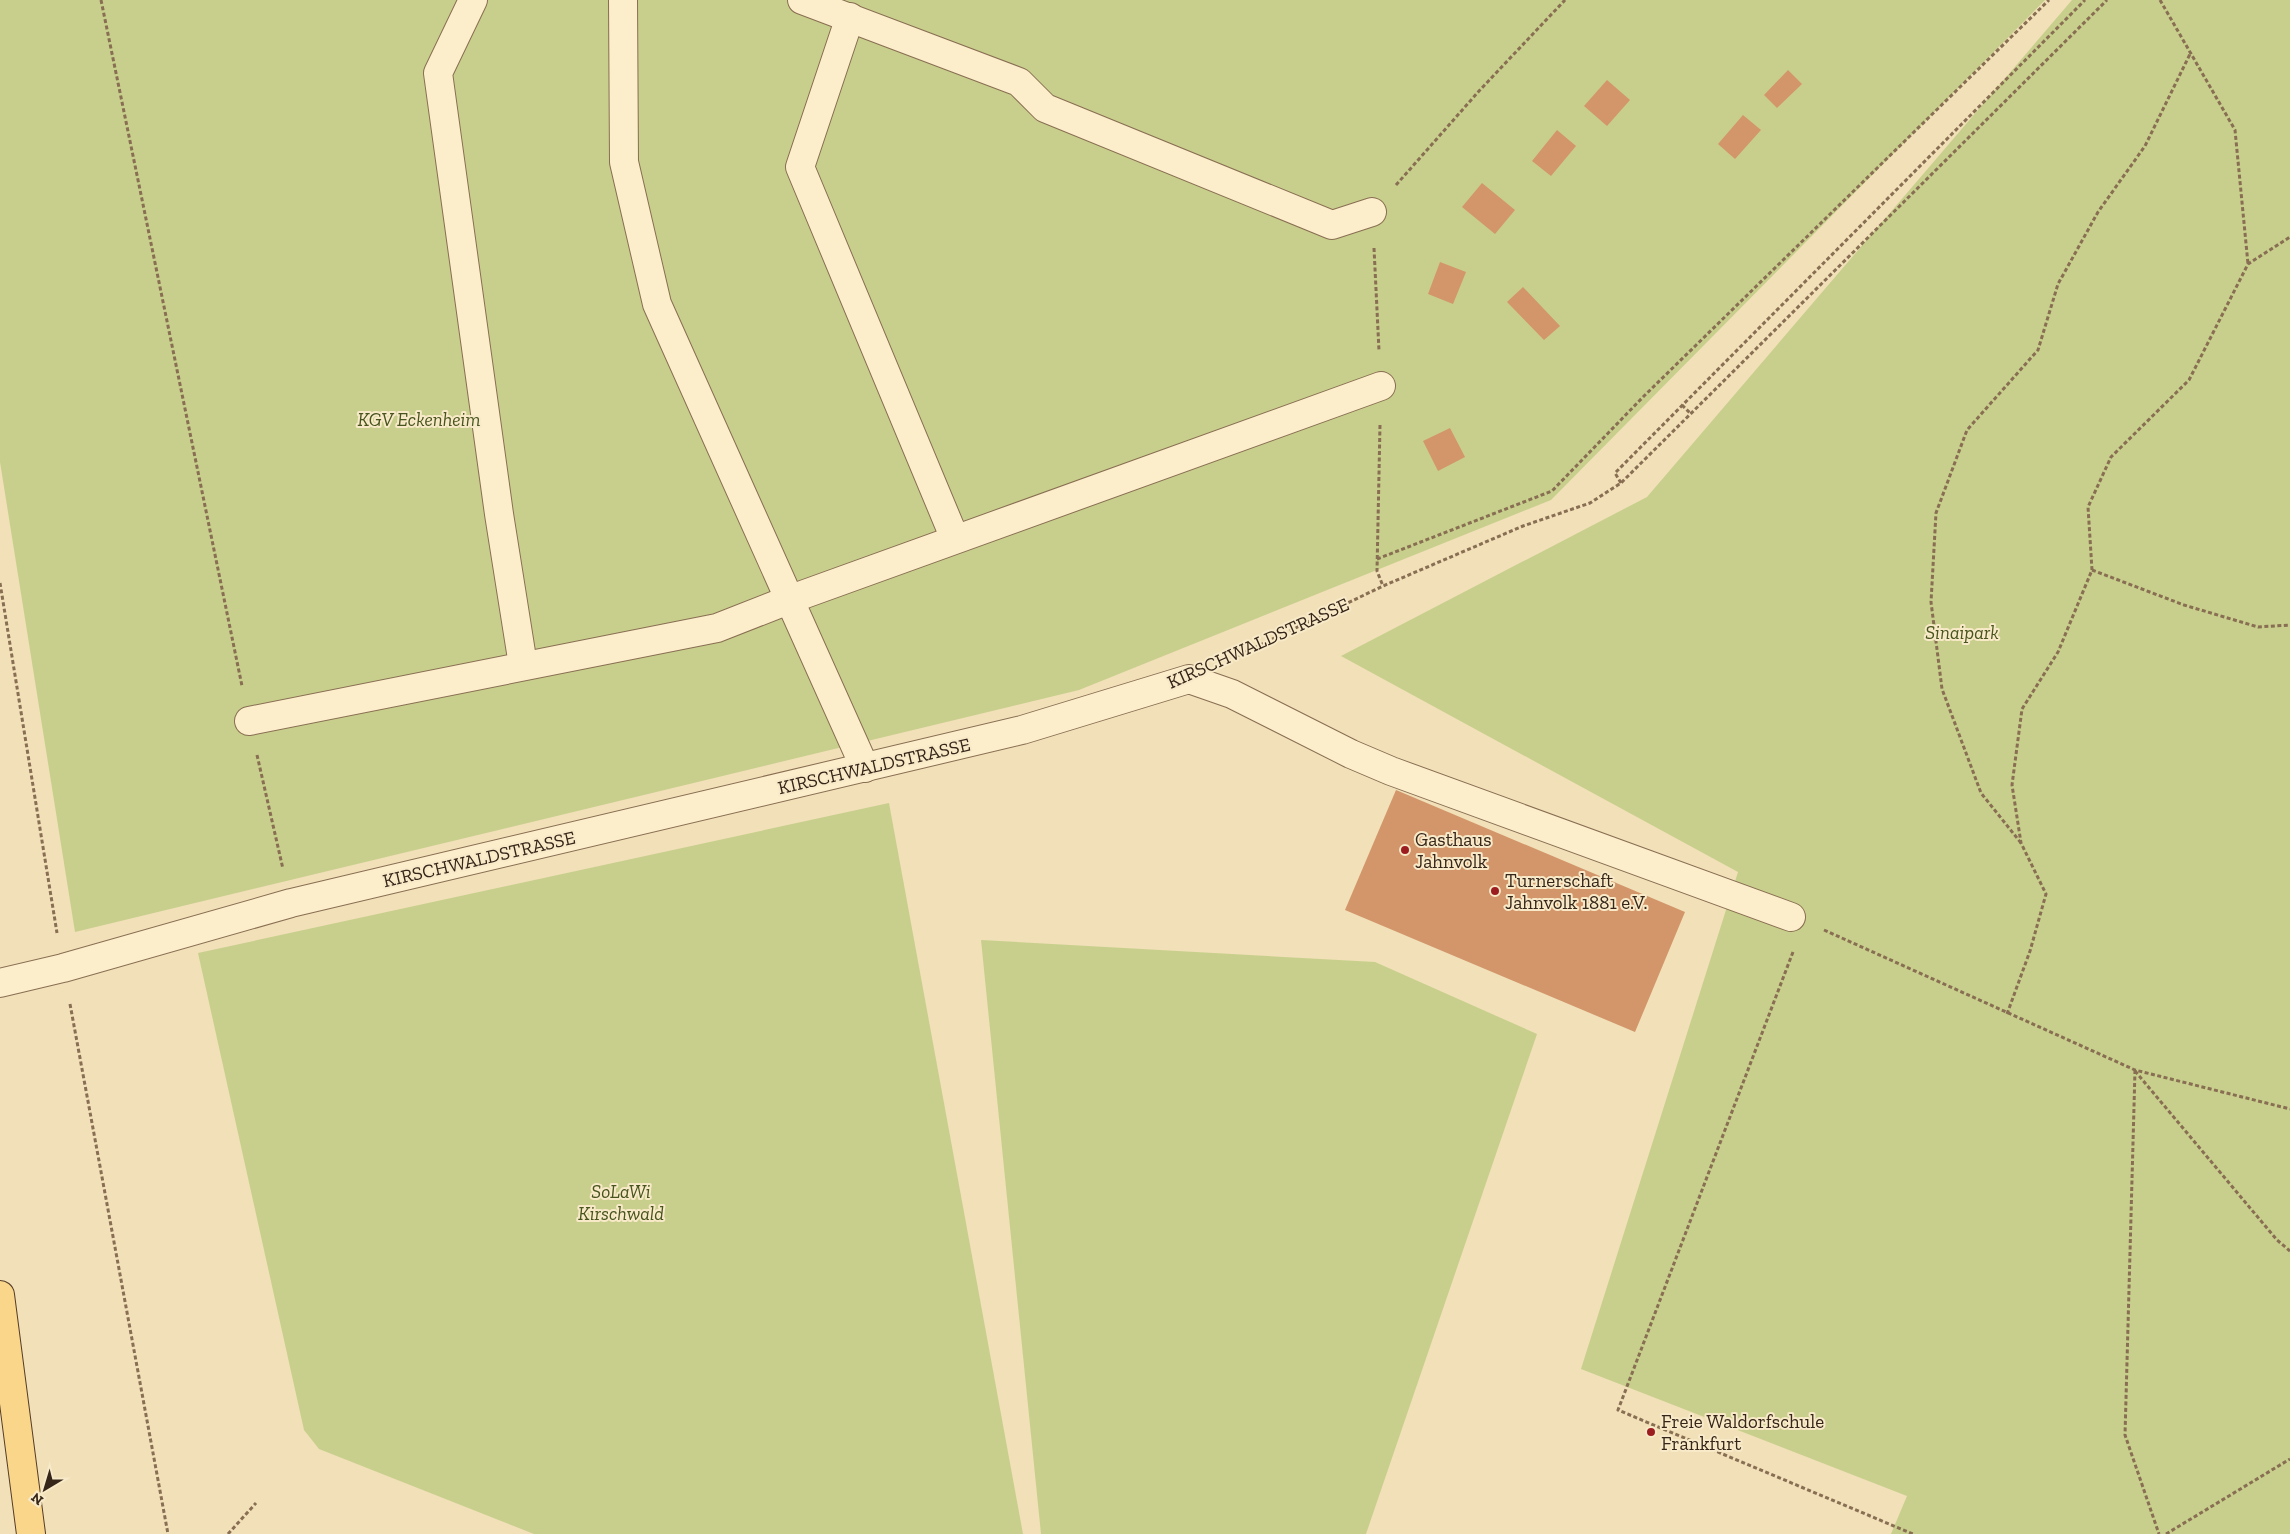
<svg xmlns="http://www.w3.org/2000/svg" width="2290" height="1534" viewBox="0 0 2290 1534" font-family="'Zilla Slab',serif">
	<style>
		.green { fill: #c8cf8c }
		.building { fill: #d3956a }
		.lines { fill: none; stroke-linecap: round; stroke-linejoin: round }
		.minor-casing { stroke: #886e52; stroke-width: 30 }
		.major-casing { stroke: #553c27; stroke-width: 30 }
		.path { stroke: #886e52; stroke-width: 3; stroke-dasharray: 4 2.5; stroke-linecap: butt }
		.minor { stroke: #fcedcb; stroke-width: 28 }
		.major { stroke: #fad68a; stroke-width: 28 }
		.poi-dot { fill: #9c1d1f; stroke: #f8eac8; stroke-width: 2 }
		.labels { text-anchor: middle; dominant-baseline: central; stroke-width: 4; stroke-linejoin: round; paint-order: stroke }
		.park-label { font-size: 19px; font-style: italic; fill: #47541d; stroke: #f8eac8 }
		.street-label { font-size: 19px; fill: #362619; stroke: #f8eac8 }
		.poi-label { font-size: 19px; fill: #362619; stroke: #f8eac8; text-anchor: start }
	</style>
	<rect width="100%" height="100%" fill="#f1e0b8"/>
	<!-- green -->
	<g class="green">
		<polygon points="0,0 2045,0 1551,500 1079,690 75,932 0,462"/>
		<polygon points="2072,0 2290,0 2290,1534 1891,1534 1907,1496 1581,1369 1738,872 1341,656 1647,497"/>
		<polygon points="889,803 1023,1534 534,1534 319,1449 304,1430 198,953"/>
		<polygon points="981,940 1375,962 1537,1034 1366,1534 1041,1534"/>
	</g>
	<!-- building -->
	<g class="building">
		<polygon points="1788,70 1802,84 1777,108 1764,95"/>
		<polygon points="1607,80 1630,100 1607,126 1584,106"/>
		<polygon points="1743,115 1761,130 1735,159 1718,144"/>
		<polygon points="1557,130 1576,146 1551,176 1532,161"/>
		<polygon points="1482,183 1515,210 1495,234 1462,207"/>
		<polygon points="1440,262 1466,272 1453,304 1428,294"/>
		<polygon points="1523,287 1560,326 1544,340 1507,302"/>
		<polygon points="1450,428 1465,457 1438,471 1423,441"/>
		<polygon points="1396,790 1685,912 1635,1032 1345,910"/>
	</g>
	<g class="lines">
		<defs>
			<g id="minor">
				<polyline points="473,0 438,73 499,514 523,665"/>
				<polyline points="623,0 624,162 657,304 865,768"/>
				<polyline points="802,0 1019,82 1045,108 1332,225 1372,212"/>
				<polyline points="850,17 800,167 955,539"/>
				<polyline points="249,721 717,628 791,599 1381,386"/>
				<polyline points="0,983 63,968 291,903 1022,730 1189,679 1232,694 1351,754 1391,771 1791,917"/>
			</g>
			<polyline id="major" points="0,1295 31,1534"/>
		</defs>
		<!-- minor casing -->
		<use href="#minor" class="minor-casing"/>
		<!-- major casing -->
		<use href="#major" class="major-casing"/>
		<!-- path -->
		<g class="path">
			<polyline points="101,0 242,686"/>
			<polyline points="2160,0 2235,130 2248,264"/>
			<polyline points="1396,185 1479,91 1565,0"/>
			<polyline points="1374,248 1379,351"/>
			<polyline points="1682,405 1690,413"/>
			<polyline points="1380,425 1377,571 1383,586"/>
			<polyline points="1621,483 1615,473 2085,0"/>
			<polyline points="1377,559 1552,491 1644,396 2049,0"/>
			<polyline points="2092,570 2184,605 2258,627 2290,625"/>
			<polyline points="0,583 57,933"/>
			<polyline points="1237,656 1383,586 1523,526 1590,503 1621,483 2107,0"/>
			<polyline points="257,755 283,869"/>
			<polyline points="2021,843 1981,793 1942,689 1931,602 1936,513 1967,430 2038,350 2058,284 2098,212 2145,146 2191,52"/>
			<polyline points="1824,930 2135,1070 2290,1109"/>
			<polyline points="1793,952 1618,1410 1913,1534"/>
			<polyline points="70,1004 168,1534"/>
			<polyline points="2007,1014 2030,951 2046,894 2021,843 2012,785 2022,709 2058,652 2092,570 2088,507 2111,457 2189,380 2248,264 2290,237"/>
			<polyline points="2135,1070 2125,1435 2159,1534"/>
			<polyline points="2135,1071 2277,1240 2290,1251"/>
			<polyline points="228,1534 256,1503"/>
			<polyline points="2166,1534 2290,1459"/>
		</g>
		<!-- minor -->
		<use href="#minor" class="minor"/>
		<!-- major -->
		<use href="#major" class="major"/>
	</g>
	<!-- markers -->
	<g class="poi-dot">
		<circle cx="1405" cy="850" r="5"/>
		<circle cx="1495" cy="891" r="5"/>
		<circle cx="1651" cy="1432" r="5"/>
	</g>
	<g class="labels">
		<!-- park labels -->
		<g class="park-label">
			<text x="419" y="419">KGV Eckenheim</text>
			<text x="1962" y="632">Sinaipark</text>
			<text x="621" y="1191">SoLaWi<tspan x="621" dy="22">Kirschwald</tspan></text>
		</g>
		<!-- street labels -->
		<g class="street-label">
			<text transform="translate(1258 643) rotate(-24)">KIRSCHWALDSTRASSE</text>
			<text transform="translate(874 766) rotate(-13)">KIRSCHWALDSTRASSE</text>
			<text transform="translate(479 859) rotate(-13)">KIRSCHWALDSTRASSE</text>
		</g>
		<!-- poi labels -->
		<g class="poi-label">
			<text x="1415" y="839">Gasthaus<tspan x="1415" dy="22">Jahnvolk</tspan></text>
			<text x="1505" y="880">Turnerschaft<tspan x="1505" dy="22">Jahnvolk 1881 e.V.</tspan></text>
			<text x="1661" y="1421">Freie Waldorfschule<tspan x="1661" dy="22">Frankfurt</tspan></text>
		</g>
	</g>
	<!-- north arrow -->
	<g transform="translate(45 1489) rotate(218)" stroke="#f8eac8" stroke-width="4" paint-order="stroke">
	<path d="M0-4L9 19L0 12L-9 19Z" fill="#362619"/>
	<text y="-8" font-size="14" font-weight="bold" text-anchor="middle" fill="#362619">N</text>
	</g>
</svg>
